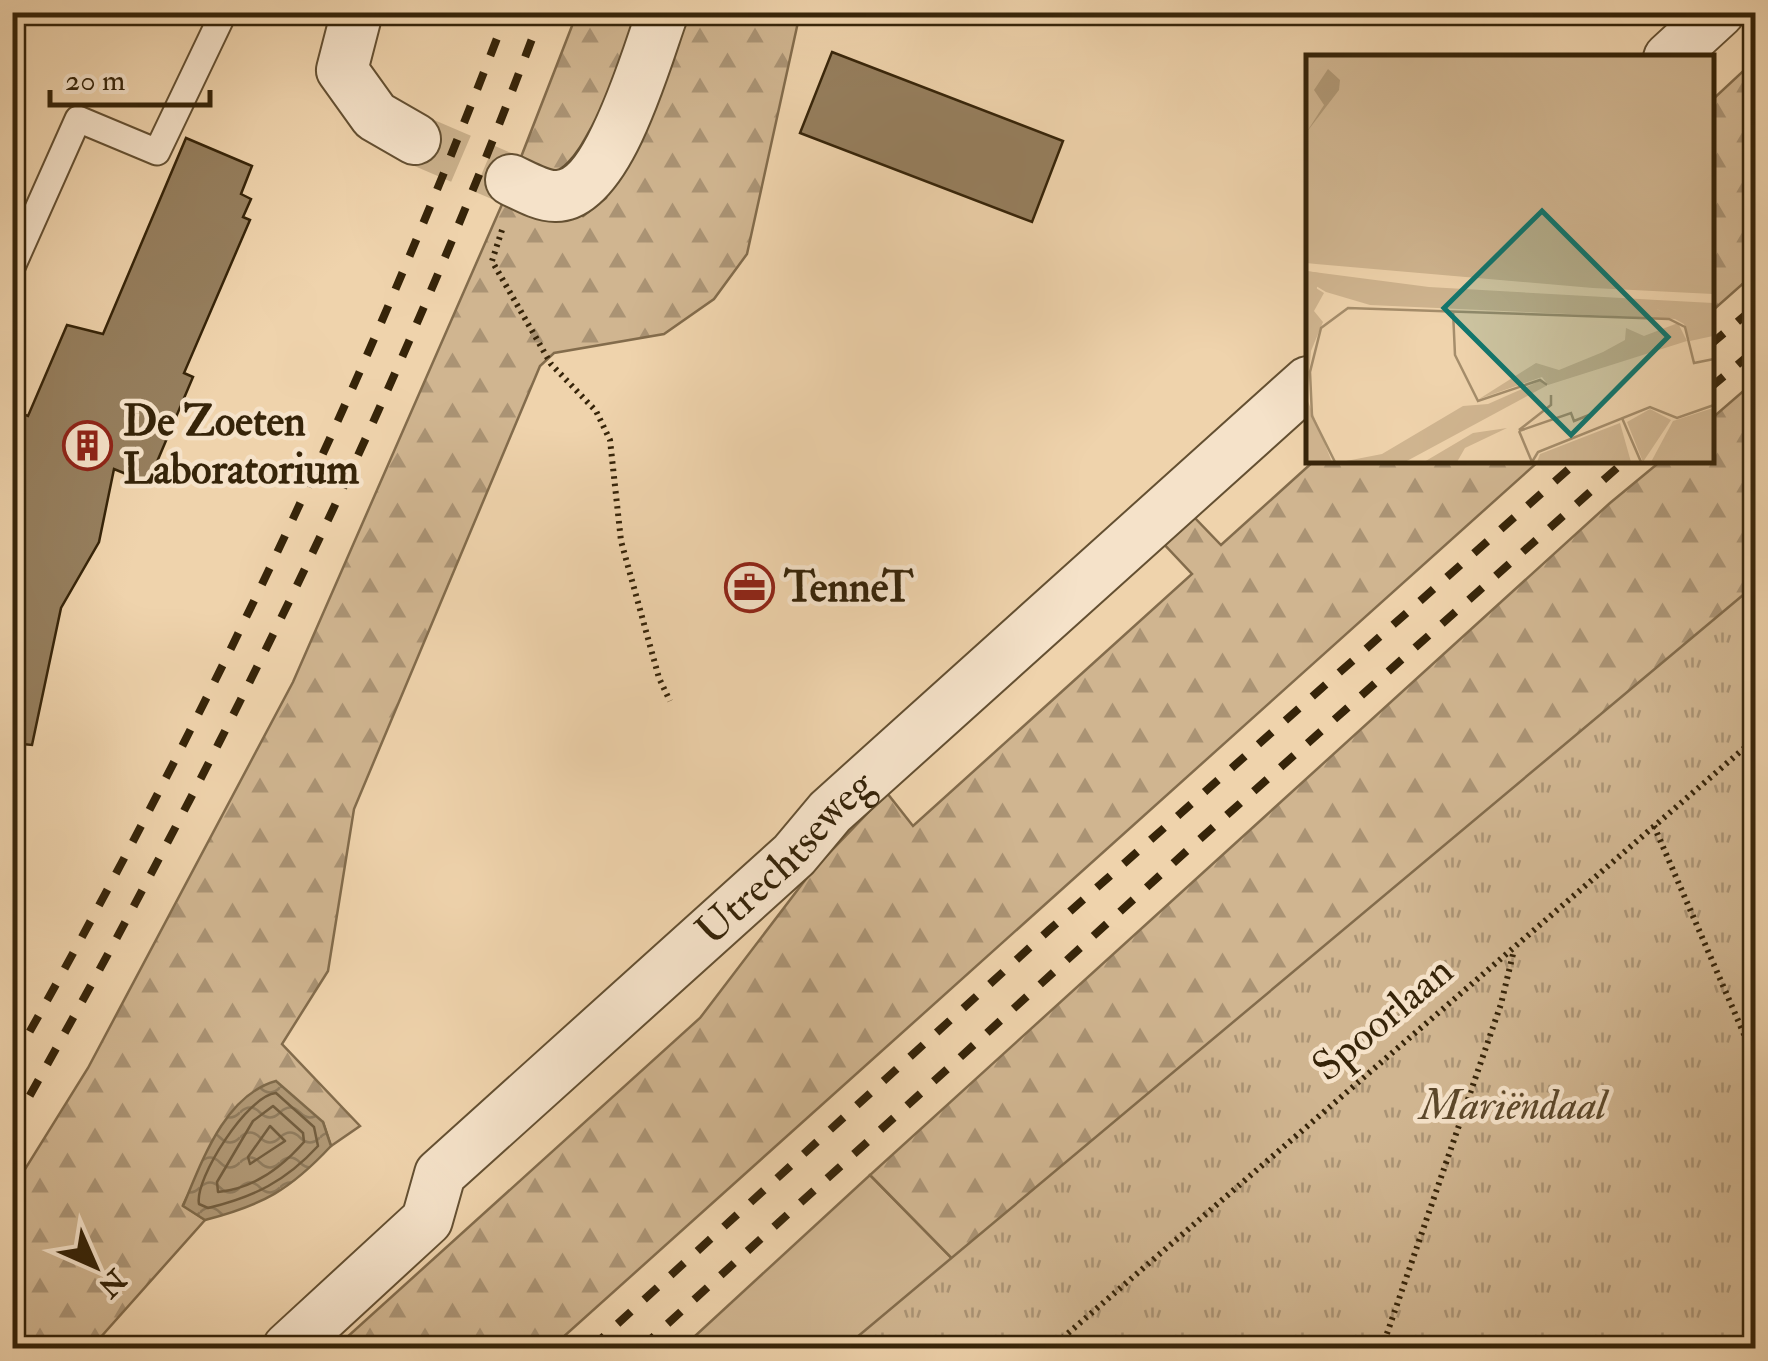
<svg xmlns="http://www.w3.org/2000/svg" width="1768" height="1361" viewBox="0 0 1768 1361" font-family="'IM FELL Double Pica',serif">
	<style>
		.grass { fill: #d0b590; stroke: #836c4c; stroke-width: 2.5 }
		.forest { fill: url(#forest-firs); stroke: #836c4c; stroke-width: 2.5 }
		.park { fill: url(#park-tufts); stroke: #836c4c; stroke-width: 2.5 }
		.water { fill: url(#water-waves); stroke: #7f6a4a; stroke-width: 2.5 }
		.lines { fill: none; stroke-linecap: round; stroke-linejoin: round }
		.shore { stroke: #735e3f; stroke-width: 2.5 }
		.building { fill: #967f5e; stroke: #362409; stroke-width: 2.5 }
		.street-tunnel { stroke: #cab08b; stroke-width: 50; stroke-dasharray: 50 25; stroke-linecap: butt }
		.lane-casing { stroke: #645032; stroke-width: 29 }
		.street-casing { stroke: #645032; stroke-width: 54 }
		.path { stroke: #362409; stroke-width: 6; stroke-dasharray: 2.5 5; stroke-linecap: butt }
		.lane { stroke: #f5e2c9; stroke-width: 25 }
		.street { stroke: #f5e2c9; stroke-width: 50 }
		.rail { stroke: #362409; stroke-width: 8; stroke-dasharray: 18 18; stroke-linecap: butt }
		.labels { text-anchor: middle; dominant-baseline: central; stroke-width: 9; stroke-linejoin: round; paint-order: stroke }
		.poi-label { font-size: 42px; font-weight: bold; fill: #362409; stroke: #f5e2c9; text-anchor: start }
		.street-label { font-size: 42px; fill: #362409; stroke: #f5e2c9 }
		.park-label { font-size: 42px; font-style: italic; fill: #5c482b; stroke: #f5e2c9 }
		.inset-road { fill: none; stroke: #a58d6b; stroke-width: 2.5 }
		.view { fill: #0f766e; fill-opacity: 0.15; stroke: #0f766e; stroke-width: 5 }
		.inset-edge { fill: none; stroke: #362409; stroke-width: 5 }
	</style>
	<defs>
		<pattern id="forest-firs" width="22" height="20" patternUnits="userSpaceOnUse" patternTransform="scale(2.5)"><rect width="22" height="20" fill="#d0b590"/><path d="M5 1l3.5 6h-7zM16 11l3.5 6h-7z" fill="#aa9374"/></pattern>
		<pattern id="park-tufts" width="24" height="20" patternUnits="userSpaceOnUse" patternTransform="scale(2.5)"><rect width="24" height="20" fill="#d0b590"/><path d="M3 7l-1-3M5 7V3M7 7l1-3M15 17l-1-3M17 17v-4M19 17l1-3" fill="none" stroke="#aa9374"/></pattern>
		<pattern id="water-waves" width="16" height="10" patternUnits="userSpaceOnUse" patternTransform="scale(2.5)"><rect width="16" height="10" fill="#b09875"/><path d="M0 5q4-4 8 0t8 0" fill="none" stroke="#907c5e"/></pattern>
	</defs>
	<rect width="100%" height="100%" fill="#efd3ac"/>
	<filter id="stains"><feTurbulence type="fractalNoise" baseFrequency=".002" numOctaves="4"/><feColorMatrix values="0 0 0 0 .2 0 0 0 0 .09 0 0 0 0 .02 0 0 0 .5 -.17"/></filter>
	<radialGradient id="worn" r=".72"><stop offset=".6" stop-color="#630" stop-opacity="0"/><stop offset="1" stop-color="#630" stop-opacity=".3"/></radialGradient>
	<!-- grass -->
	<polygon class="grass" points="870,1175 1038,1346 682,1348"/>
	<!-- forest -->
	<g class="forest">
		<polygon points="577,13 648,13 571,174 516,170"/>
		<polygon points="677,13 800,13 747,254 714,299 664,334 554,353 540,366 354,809 328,971 282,1044 360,1126 331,1146 323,1122 217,1136 183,1205 205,1220 91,1348 13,1348 12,1190 88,1068 293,682 507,193 583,216 606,198"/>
		<polygon points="1755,60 1755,273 1711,312 1711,101"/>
		<polygon points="1755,381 1755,725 1038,1346 870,1175 1610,503 1662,460 1710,460 1711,419"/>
		<polygon points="1315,460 1540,460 551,1348 335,1348 700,1018 812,871 887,793 913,826 1192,574 1162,542 1192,515 1221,545"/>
	</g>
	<!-- park -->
	<polygon class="park" points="1755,585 1755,1348 844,1348"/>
	<!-- water -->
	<path class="water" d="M 276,1081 L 323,1122 L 331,1146 C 290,1190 263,1205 205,1220 L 183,1206 C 202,1161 225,1095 276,1081 Z"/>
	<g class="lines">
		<!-- shore -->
		<g class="shore">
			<path d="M 276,1093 L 314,1127 L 318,1146 C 286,1181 254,1197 208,1208 L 199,1204 C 194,1179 248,1095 276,1093 Z"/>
			<path d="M 273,1106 L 303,1133 L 304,1142 C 282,1167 253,1189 218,1192 L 217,1182 L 253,1121 Z"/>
			<polygon points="270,1126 285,1141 250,1164 248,1157"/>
		</g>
	</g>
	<!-- building -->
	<g class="building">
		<polygon points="832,52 1063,141 1032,222 800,133"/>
		<polygon points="186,138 252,166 241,194 251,199 243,217 250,220 184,373 193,377 148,483 114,469 99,542 61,608 32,745 12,743 12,410 28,416 67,325 103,334"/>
	</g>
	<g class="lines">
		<!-- street-tunnel -->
		<polyline class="street-tunnel" points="415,139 511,180"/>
		<defs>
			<polyline id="lane" points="12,267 78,119 157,152 224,12"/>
			<g id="street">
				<polyline points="357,12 342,70 375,116 415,139"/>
				<polyline points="1669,58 1719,12"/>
				<path d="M 511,180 C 524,186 541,196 555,196 C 609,198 647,54 663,12"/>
				<path id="s1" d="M 288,1348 L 427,1220 L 440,1174 L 794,855 L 830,812 L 1308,382"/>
			</g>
		</defs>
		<!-- lane casing -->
		<use href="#lane" class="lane-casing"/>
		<!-- street casing -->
		<use href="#street" class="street-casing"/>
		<!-- path -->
		<g class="path">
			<polyline points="502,230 492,261 551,364 596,411 610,440 621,541 659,678 670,701"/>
			<polyline points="1654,826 1756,1062"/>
			<polyline points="1051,1348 1756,738"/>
			<polyline points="1382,1348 1501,1004 1514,950"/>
		</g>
		<!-- lane -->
		<use href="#lane" class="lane"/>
		<!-- street -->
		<use href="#street" class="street"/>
		<!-- rail -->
		<g class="rail">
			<polyline points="1710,345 1756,306"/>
			<polyline points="1710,388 1756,349"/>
			<path d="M 12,1063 C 203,726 370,374 507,12"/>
			<path d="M 12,1127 C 215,769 399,398 542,12"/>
			<polyline points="591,1348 1049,930 1579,460"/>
			<polyline points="641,1348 1191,847 1626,460"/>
		</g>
	</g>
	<!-- icons -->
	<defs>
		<symbol id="building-ring" viewBox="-11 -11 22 22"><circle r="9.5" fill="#f5e2c9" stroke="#8f2418" stroke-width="1.5"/><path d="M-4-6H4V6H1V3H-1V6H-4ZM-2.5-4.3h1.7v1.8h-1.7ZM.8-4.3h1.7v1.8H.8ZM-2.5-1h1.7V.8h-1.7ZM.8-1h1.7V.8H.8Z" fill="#8f2418"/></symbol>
		<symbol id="office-ring" viewBox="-11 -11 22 22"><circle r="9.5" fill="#f5e2c9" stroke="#8f2418" stroke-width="1.5"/><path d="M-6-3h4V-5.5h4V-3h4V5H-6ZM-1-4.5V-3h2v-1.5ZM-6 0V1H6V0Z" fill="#8f2418"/></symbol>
	</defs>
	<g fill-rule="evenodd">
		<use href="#building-ring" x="60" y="418" width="55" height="55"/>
		<use href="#office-ring" x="722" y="560" width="55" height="55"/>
	</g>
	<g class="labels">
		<!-- poi labels -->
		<g class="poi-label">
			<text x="123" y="422">De Zoeten<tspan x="123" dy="48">Laboratorium</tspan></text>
			<text x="784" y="588">TenneT</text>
		</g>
		<!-- street labels -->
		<g class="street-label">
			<text stroke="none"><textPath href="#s1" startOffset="705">Utrechtseweg</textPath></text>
			<text transform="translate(1383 1019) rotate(-40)">Spoorlaan</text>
		</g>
		<!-- park labels -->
		<g class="park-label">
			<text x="1513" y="1106">Mariëndaal</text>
		</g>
	</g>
	<!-- overview -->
	<g transform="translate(1306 55)">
		<rect width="408" height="408" fill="#efd3ac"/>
		<path d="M 287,209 L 407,218 L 407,239 L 287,233 ZM 351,245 L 407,248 L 407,281 L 384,286 L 378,269 L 351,254 ZM 314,368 L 325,407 L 231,407 L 234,399 ZM 407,370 L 407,407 L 367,407 L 394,379 Z" fill="#d0b590"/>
		<path d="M 0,189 L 287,209 L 287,233 L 10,209 L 0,208 ZM 0,216 L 123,232 L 351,245 L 351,254 L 371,264 L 64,250 L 20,237 L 0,225 ZM 0,227 L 18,238 L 8,256 L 17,267 L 5,296 L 1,344 L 26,407 L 0,407 ZM 372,268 L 381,286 L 242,330 L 236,322 L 173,344 L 230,308 L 253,315 L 297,297 L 319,285 L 320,273 L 338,281 ZM 234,326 L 240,331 L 99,407 L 35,407 L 76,399 L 157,351 L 182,349 ZM 407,353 L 407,370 L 383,394 L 367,407 L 345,407 L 367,366 ZM 344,354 L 365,365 L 337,407 L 321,367 ZM 201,373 L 159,393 L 151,407 L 118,407 L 167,378 Z" fill="#d0b590"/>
		<path d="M 0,0 L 407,0 L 407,233 L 0,198 ZM 0,216 L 13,218 L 0,311 Z" fill="#d0b590"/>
		<path d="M 22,14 L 34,25 L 33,35 L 0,78 L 18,50 L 8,35 Z" fill="#b09875"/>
		<path class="inset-road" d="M 147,256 L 149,300 L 172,346 L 234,325 L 241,330M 316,363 L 335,407M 213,375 L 245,350 L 245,340M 213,376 L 226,407 L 232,397 L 344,352 L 371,363 L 408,350M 213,376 L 265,358 L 268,366 L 283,360M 29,407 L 6,361 L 4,317 L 15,273 L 42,253 L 363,264 L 379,272 L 388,308 L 408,304"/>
		<path class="view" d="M 236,156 L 362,282 L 265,380 L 138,253 Z"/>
		<rect width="408" height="408" class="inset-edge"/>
	</g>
	<!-- margin -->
	<rect width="1768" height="1361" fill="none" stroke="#efd3ac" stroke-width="50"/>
	<rect x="15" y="15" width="1738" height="1331" fill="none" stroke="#362409" stroke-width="5"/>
	<rect x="25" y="25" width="1718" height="1311" fill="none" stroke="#362409" stroke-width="2.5"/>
	<!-- north arrow -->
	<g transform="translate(95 1266) rotate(135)" stroke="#f5e2c9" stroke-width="8" paint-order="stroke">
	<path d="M0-8L18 38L0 25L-18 38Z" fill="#362409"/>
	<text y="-15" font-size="28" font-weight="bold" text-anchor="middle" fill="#362409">N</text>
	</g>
	<!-- scale -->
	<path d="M50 90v15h160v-15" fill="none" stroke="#362409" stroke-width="5"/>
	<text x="65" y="90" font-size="30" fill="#362409" stroke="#f5e2c9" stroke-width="8" paint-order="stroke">20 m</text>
	<rect width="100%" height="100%" filter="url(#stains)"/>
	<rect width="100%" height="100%" fill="url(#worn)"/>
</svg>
